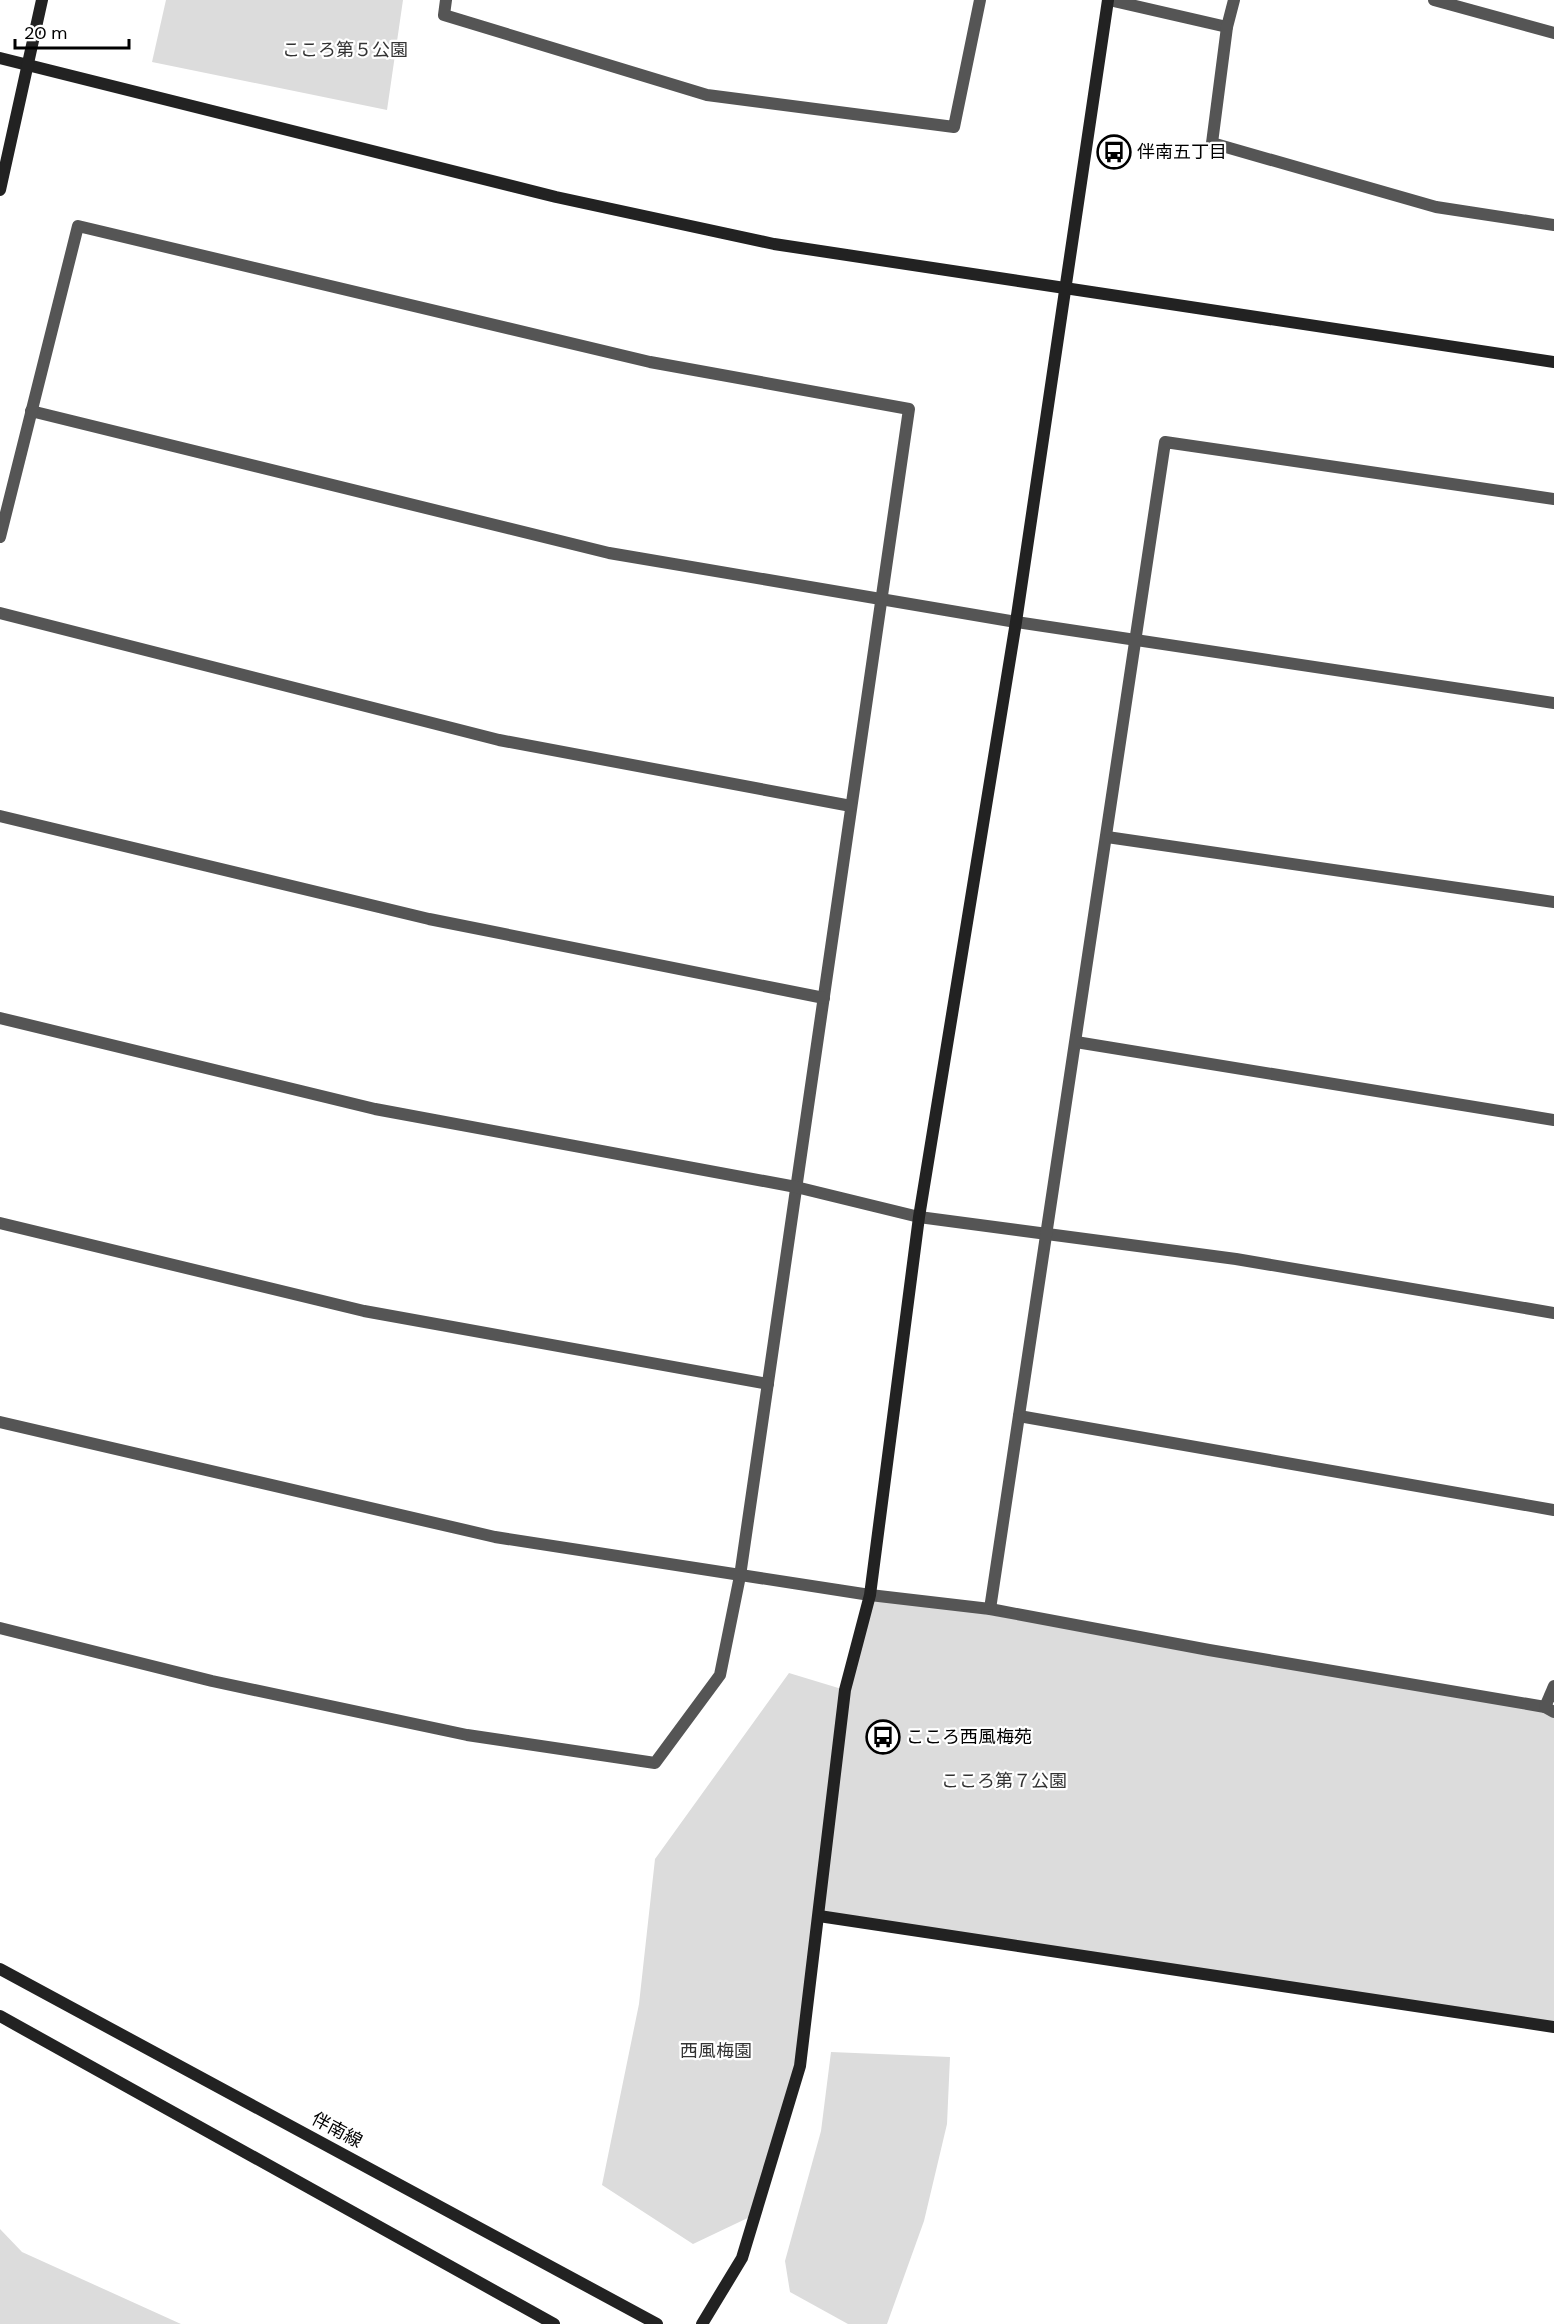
<svg xmlns="http://www.w3.org/2000/svg" width="1554" height="2324" viewBox="0 0 1554 2324" font-family="'DM Sans','Noto Sans JP',sans-serif">
	<style>
		.green { fill: #dcdcdc }
		.lines { fill: none; stroke-linecap: round; stroke-linejoin: round }
		.street { stroke: #555; stroke-width: 12 }
		.secondary { stroke: #222; stroke-width: 12 }
		.labels { text-anchor: middle; dominant-baseline: central; stroke-width: 4.5; stroke-linejoin: round; paint-order: stroke }
		.park-label { font-size: 18px; fill: #333; stroke: #fff }
		.poi-label { font-size: 18px; fill: #000; stroke: #fff; text-anchor: start }
		.street-label { font-size: 18px; fill: #000; stroke: #fff }
	</style>
	<rect width="100%" height="100%" fill="#fff"/>
	<!-- green -->
	<g class="green">
		<polygon points="166,0 403,0 387,110 152,62"/>
		<polygon points="870,1595 1545,1707 1554,1712 1554,2027 819,1916 800,2066 754,2215 693,2244 602,2185 639,2004 655,1859 789,1673 845,1690"/>
		<polygon points="831,2052 950,2057 947,2124 924,2221 887,2324 848,2324 790,2292 785,2261 821,2131"/>
		<polygon points="0,2229 22,2252 181,2324 0,2324"/>
	</g>
	<g class="lines">
		<!-- street -->
		<g class="street">
			<polyline points="446,0 444,15 707,95 954,127 980,0"/>
			<polyline points="1109,0 1227,27"/>
			<polyline points="1234,0 1227,27 1212,143 1436,207 1554,225"/>
			<polyline points="1434,0 1554,33"/>
			<polyline points="31,411 609,553 1016,622 1554,703"/>
			<polyline points="0,537 78,226 650,362 909,409 740,1576 720,1675 655,1763 467,1735 212,1681 0,1628"/>
			<polyline points="0,613 499,740 851,806"/>
			<polyline points="0,816 429,919 824,998"/>
			<polyline points="1107,837 1554,902"/>
			<polyline points="0,1018 375,1109 796,1187 919,1217 1236,1259 1554,1313"/>
			<polyline points="1076,1042 1554,1120"/>
			<polyline points="0,1223 364,1311 768,1384"/>
			<polyline points="1019,1416 1554,1510"/>
			<polyline points="0,1422 495,1537 870,1595 990,1609 1209,1650 1545,1707 1554,1712"/>
			<polyline points="990,1609 1165,442 1554,499"/>
			<polyline points="1545,1707 1554,1686"/>
		</g>
		<!-- secondary -->
		<g class="secondary">
			<polyline points="0,58 556,197 774,244 1554,362"/>
			<polyline points="0,190 42,0"/>
			<polyline points="819,1916 1554,2027"/>
			<polyline points="0,1969 657,2324"/>
			<polyline points="0,2016 554,2324"/>
			<polyline points="702,2324 742,2258 800,2066 845,1690 870,1595 919,1217 1016,622 1108,0"/>
		</g>
	</g>
	<!-- icons -->
	<defs>
		<symbol id="bus-ring" viewBox="-11 -11 22 22"><circle r="9.5" fill="#fff" stroke="#000" stroke-width="1.5"/><path d="M-5-6H5V4H4V6H2V4H-2V6H-4V4H-5ZM-3.5-4V0h7V-4ZM-3.5 1.2v1.5H-2V1.2ZM2 1.2v1.5H3.5V1.2Z" fill="#000"/></symbol>
	</defs>
	<g fill-rule="evenodd">
		<use href="#bus-ring" x="1095" y="133" width="38" height="38"/>
		<use href="#bus-ring" x="864" y="1718" width="38" height="38"/>
	</g>
	<g class="labels">
		<!-- park labels -->
		<g class="park-label">
			<text x="345" y="50">こころ第５公園</text>
			<text x="1004" y="1781">こころ第７公園</text>
			<text x="716" y="2051">西風梅園</text>
		</g>
		<!-- poi labels -->
		<g class="poi-label">
			<text x="1137" y="152">伴南五丁目</text>
			<text x="906" y="1737">こころ西風梅苑</text>
		</g>
		<!-- street labels -->
		<g class="street-label">
			<text transform="translate(337 2130) rotate(28)">伴南線</text>
		</g>
	</g>
	<!-- scale -->
	<path d="M15 39v9h114v-9" fill="none" stroke="#000000" stroke-width="3"/>
	<text x="24" y="39" font-size="18" fill="#000000" stroke="#ffffff" stroke-width="4.5" paint-order="stroke">20 m</text>
</svg>
